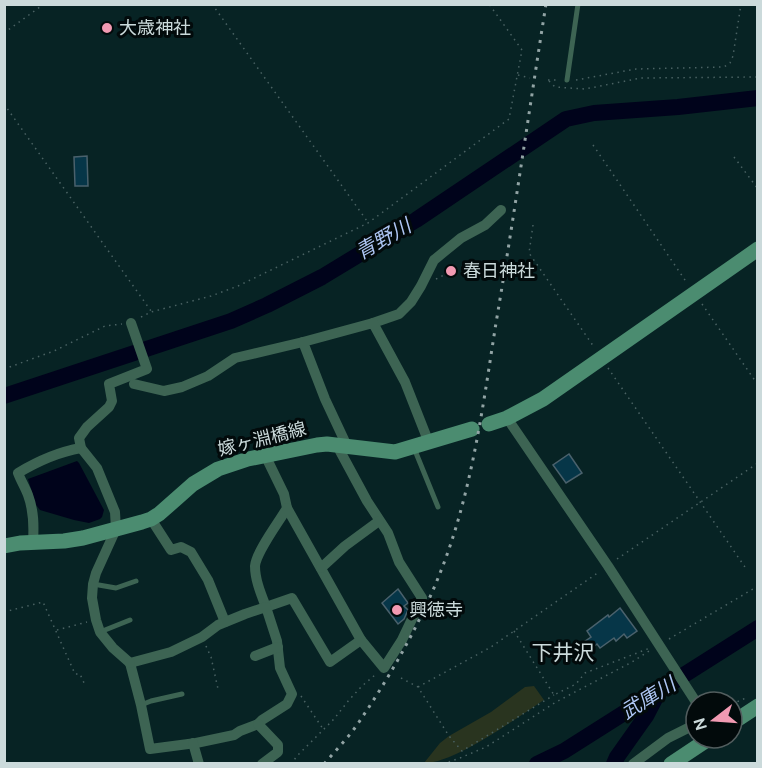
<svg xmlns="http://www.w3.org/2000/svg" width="762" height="768" font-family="Ubuntu,'Noto Sans JP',sans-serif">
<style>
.green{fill:#29341f}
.water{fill:#00031b}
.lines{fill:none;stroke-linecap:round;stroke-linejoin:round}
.river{stroke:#00031b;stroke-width:16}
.building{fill:#063648;stroke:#4a616c;stroke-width:1.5}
.path{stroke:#4a6263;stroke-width:1.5;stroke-dasharray:1.5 4.5;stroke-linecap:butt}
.lane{stroke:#3d6453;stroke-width:5}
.street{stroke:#3d6453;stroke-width:10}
.secondary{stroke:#4b8c70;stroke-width:15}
.rail{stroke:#92a4a5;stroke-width:3;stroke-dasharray:3 6;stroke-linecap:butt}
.poi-dot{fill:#f19ab2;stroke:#020a0b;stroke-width:2}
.labels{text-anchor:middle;stroke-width:6;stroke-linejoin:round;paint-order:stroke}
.poi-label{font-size:18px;fill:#cbdadb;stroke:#020a0b;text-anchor:start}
.street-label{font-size:18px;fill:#cbdadb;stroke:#020a0b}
.water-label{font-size:20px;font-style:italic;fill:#aec6f4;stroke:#020a0b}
.quarter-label{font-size:21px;fill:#cbdadb;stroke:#020a0b}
</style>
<rect width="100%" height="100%" fill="#072324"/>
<path class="green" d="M534 686 544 700C518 717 454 764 424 763L440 743 449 736 491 712 525 687Z"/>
<polygon class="water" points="77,461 79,463 104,510 102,517 100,519 89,523 74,520 40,510 36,505 28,479"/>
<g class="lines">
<g class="river">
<polyline points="4,396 231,321 267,305 322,277 416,220 566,119 594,113 678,107 758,98"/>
<polyline points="537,764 564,751 758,628"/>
<polyline points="614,764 617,757 646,716 659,691"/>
</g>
</g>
<g class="building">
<polygon points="87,156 88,186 75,186 74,157"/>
<polygon points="569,454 582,473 566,483 553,465"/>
<polygon points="398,589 408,603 404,606 408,610 404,619 398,624 382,603"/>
<polygon points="620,608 637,631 627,638 624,634 616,641 614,638 600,648 597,644 587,652 581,644 591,637 587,631 608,615 609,617"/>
</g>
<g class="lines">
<g class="path">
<polyline points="212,4 367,221"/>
<polyline points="4,33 44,4"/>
<polyline points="518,75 530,78"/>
<polyline points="548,80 559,80"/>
<polyline points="576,80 636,69 724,67 730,63 733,56 741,4"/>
<polyline points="549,81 555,87 585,89 641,78 758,77"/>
<polyline points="4,104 151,311"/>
<polyline points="593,145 687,283"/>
<polyline points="734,157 758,189"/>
<polyline points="533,225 529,253 594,347"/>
<polyline points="436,279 446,274"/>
<polyline points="702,304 758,385"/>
<polyline points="141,317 151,312 211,296 238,286 368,223 509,119 522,50 489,4"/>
<polyline points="608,368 747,570"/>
<polyline points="4,369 54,351 105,326 122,324"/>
<polyline points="617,559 758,463"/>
<polyline points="4,612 43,602 75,674 80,674 85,685"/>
<polyline points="57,630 87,622"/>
<polyline points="514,631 554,695 576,684 585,673 650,648"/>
<polyline points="669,639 758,586"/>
<polyline points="206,646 211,657 218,689"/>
<polyline points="401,678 418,687 449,736 462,751 554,695"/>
<polyline points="418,687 491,647 599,572"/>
<polyline points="301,696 323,729"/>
<polyline points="732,704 748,697"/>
<polyline points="291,764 297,756 334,719 349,700 362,686 375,675"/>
<polyline points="443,764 460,758 486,747 556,702 632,662 649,651"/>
</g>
<g class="lane">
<polyline points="567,80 578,4"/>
<polyline points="414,448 438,507"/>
<polyline points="93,584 116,588 136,581"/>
<polyline points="100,632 130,620"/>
<polyline points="141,705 151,701 182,694"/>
</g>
<g class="street">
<polyline points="373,323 399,314 411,302 421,286 434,260 461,238 485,225 501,210"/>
<polyline points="134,384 164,391 182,387 208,376 235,358 303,342"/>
<polyline points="507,418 608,566 696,702"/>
<polyline points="347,446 325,399 303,342 373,323 405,382 429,443"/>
<path d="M265 455 284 494 287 508C279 522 256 552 255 566 255 580 261 594 266 607L292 598 330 662 361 640"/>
<polyline points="287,508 361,640 384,668 402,640 422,598 399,562 388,533 367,501 340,451 339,445"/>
<polyline points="151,519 171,550 181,547 191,552 208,580 225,622"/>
<path d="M33 542C34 526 34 511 28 495 25 487 21 481 18 473 38 461 58 452 81 448"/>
<polyline points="321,568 345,546 379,521"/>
<polygon points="266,607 277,641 280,668 292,694 287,704 262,720 258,724 240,731 234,735 196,743 150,749 141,705 130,663 171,652 202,637 218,625 245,614"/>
<polyline points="255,656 278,647"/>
<polyline points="130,663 113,648 100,632 96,620 92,598 93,584 96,573 116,529 115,512 97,468 81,448 79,438 87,427 109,407 112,401 109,384 147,369 131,323"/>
<polyline points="258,724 278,745 278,752 262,764"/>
<polyline points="193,743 199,764"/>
<polyline points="633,764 668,738 696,724"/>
</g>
<g class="secondary">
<polyline points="489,424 507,418 543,399 758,249"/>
<polyline points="4,546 20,543 64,541 83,538 142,522 151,519 159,514 193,484 218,469 248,459 317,445 327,444 395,452 472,429"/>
<polyline points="732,723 758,706"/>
<polyline points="671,764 710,738"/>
</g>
<path class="rail" d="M324 764C336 750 349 737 359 722 395 669 428 610 449 549 474 476 484 399 496 323 514 217 529 111 546 4"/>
</g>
<g class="poi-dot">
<circle cx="107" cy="28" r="6"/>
<circle cx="451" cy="271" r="6"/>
<circle cx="397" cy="610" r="6"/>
</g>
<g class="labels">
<g class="poi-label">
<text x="119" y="34">大歳神社</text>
<text x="463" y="277">春日神社</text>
<text x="409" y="616">興徳寺</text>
</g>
<g class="street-label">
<text transform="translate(262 439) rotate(-14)" y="6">嫁ヶ淵橋線</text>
</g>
<g class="water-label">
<text transform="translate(383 239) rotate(-30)" y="7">青野川</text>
<text transform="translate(648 698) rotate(-32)" y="7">武庫川</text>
</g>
<g class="quarter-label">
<text x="563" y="660">下井沢</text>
</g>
</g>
<rect width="762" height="768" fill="none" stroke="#cbdadb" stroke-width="12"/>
<g transform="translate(714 720) rotate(253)"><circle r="28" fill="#020a0b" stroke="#525d5e" stroke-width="1.5"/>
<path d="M0-4.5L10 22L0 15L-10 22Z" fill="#f19ab2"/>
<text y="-9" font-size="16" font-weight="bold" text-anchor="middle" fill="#cbdadb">N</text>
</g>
</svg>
